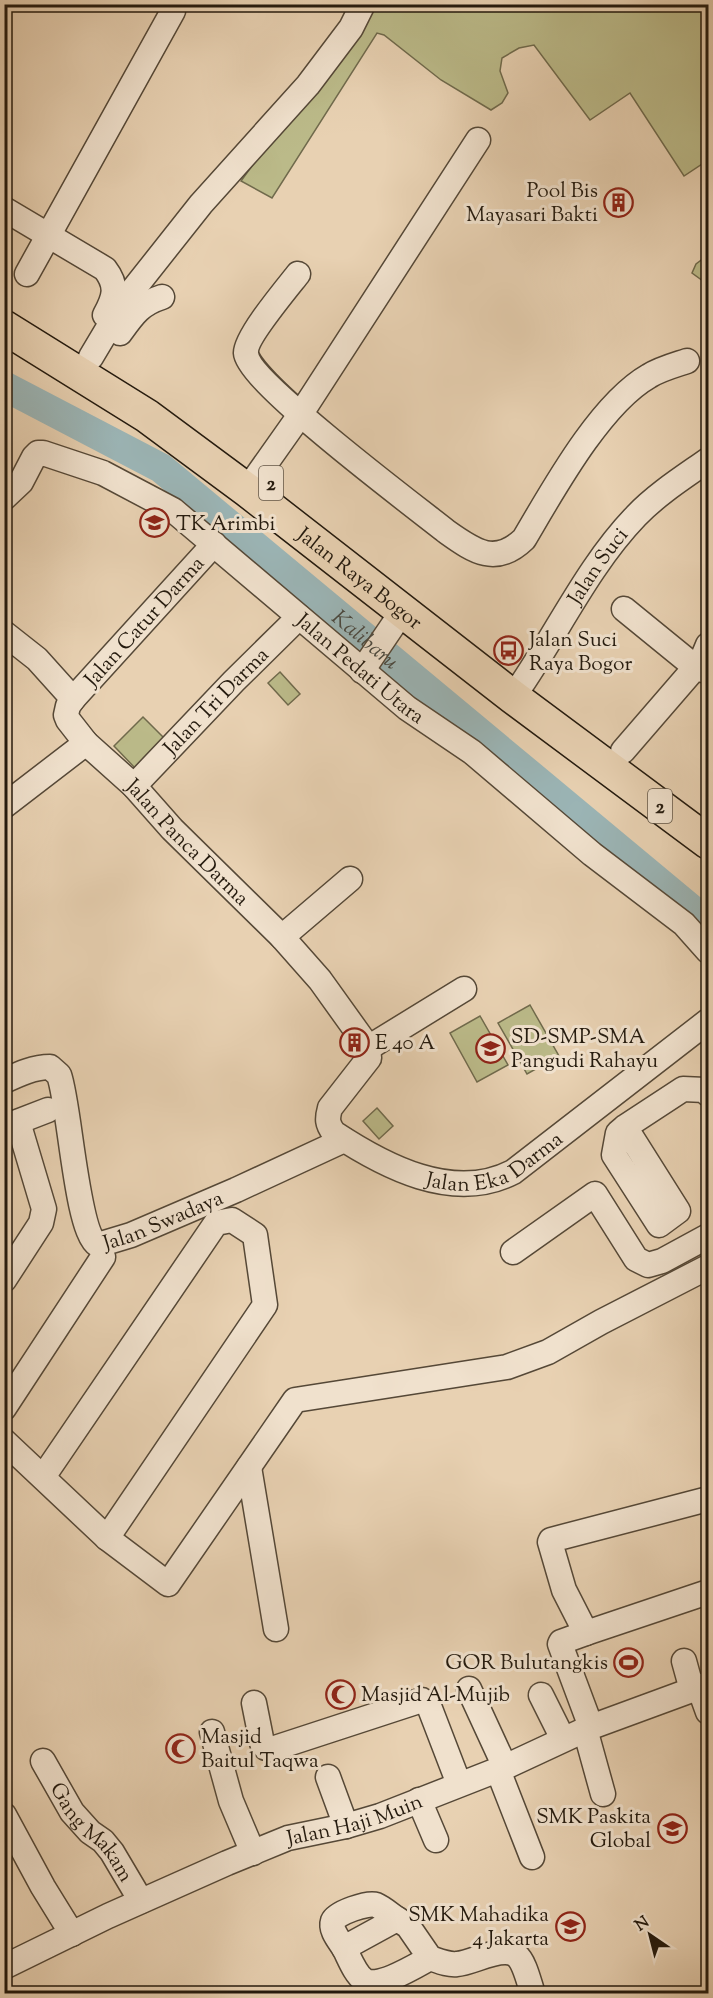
<svg xmlns="http://www.w3.org/2000/svg" width="713" height="1998" font-family="'Sorts Mill Goudy',serif">
<style>
.green{fill:#bbba89;stroke:#706a4c;stroke-width:1.5}
.lines{fill:none;stroke-linecap:round;stroke-linejoin:round}
.river{stroke:#9bb5b6;stroke-width:30}
.minor-casing{stroke:#554837;stroke-width:27}
.highway-casing{stroke:#241a0e;stroke-width:36}
.minor{stroke:#f0e1cd;stroke-width:24}
.highway{stroke:#e8d1b2;stroke-width:33}
.labels{text-anchor:middle;stroke-width:6;stroke-linejoin:round;paint-order:stroke}
.shield{fill:#f0e1cd;stroke:#615647;stroke-width:1.5}
.shield-label{font-size:20px;font-weight:bold;fill:#241a0e}
.poi-label{font-size:21px;fill:#241a0e;stroke:#f0e1cd;text-anchor:start}
.street-label{font-size:21px;fill:#241a0e;stroke:#f0e1cd}
.water-label{font-size:22px;font-style:italic;fill:#484840;stroke:#f0e1cd}
</style>
<rect width="100%" height="100%" fill="#e8d1b2"/>
<filter id="stains"><feTurbulence type="fractalNoise" baseFrequency=".00333" numOctaves="4"/><feColorMatrix values="0 0 0 0 .2 0 0 0 0 .09 0 0 0 0 .02 0 0 0 .5 -.17"/></filter>
<radialGradient id="worn" r=".72"><stop offset=".6" stop-color="#630" stop-opacity="0"/><stop offset="1" stop-color="#630" stop-opacity=".3"/></radialGradient>
<g class="green">
<polygon points="369,5 708,5 708,160 684,176 630,93 590,120 534,45 519,48 502,58 500,71 508,93 502,103 491,110 441,80 384,35 377,33 272,198 241,181"/>
<polygon points="708,255 708,280 703,281 692,273 696,264"/>
<polygon points="280,672 300,694 288,705 268,683"/>
<polygon points="143,717 165,739 135,768 114,746"/>
<polygon points="530,1005 559,1056 527,1074 498,1023"/>
<polygon points="480,1016 508,1065 477,1082 450,1033"/>
<polygon points="377,1108 393,1126 379,1139 363,1121"/>
</g>
<g class="lines">
<path class="river" id="s1" d="M4 386 161 468 708 923"/>
<defs>
<g id="minor">
<path d="M4 209 105 269C118 286 115 297 105 315"/>
<polyline points="27,274 173,11"/>
<path d="M298 274C287 288 245 338 246 353 247 381 417 508 447 532 475 552 496 566 524 539 553 490 600 404 649 376 660 369 675 365 687 361"/>
<path d="M120 333C133 315 140 304 162 297"/>
<polyline points="91,357 125,300 201,204 308,85 351,28 363,4"/>
<polyline points="247,490 300,415 478,140"/>
<path id="s2" d="M4 498 21 482 34 457 38 453H43L103 473 173 510 407 708 472 752 592 854 684 924 708 951"/>
<path id="s3" d="M214 544 73 699 68 706 66 715 68 720 86 743 134 786 172 829 282 937 320 980 363 1040 368 1048 369 1058 330 1108C327 1119 327 1124 334 1133 384 1166 453 1203 513 1172L708 1021"/>
<polyline points="624,609 689,662 693,670"/>
<polyline points="4,633 37,659 73,699"/>
<polyline points="698,669 708,645"/>
<polyline points="362,671 402,612"/>
<path id="s4" d="M513 697C555 638 586 568 636 516 657 494 684 477 708 460"/>
<polyline points="623,751 693,670 698,669 708,671"/>
<path id="s5" d="M134 786 234 681 299 617"/>
<polyline points="4,806 86,743"/>
<polyline points="282,937 350,879"/>
<polyline points="368,1048 464,989"/>
<path id="s6" d="M4 1081C19 1074 34 1067 50 1067L59 1075C70 1105 76 1232 98 1245L131 1235 236 1190 344 1140"/>
<polyline points="4,1127 48,1110"/>
<polyline points="625,1127 678,1211 659,1225 614,1155 618,1133 625,1127 683,1089 705,1090 708,1094"/>
<polyline points="513,1252 595,1194 636,1259 648,1265 662,1261 708,1236"/>
<polyline points="4,1280 41,1223 44,1209 18,1122"/>
<polyline points="4,1408 103,1257"/>
<polyline points="4,1441 107,1538 168,1584 295,1400 507,1367 548,1352 601,1322 708,1267"/>
<polyline points="249,1467 276,1629"/>
<polyline points="43,1477 216,1223 232,1220 255,1235 265,1305 107,1538"/>
<polyline points="586,1633 708,1592"/>
<polyline points="684,1661 692,1690"/>
<polyline points="699,1687 708,1712"/>
<polyline points="469,1689 505,1767"/>
<polyline points="541,1695 563,1739"/>
<polyline points="254,1703 262,1743 266,1748 272,1749 422,1700 429,1706 459,1784"/>
<polyline points="591,1727 560,1644 561,1642 586,1633 564,1590 550,1542 551,1540 708,1499"/>
<polyline points="585,1729 603,1794"/>
<polyline points="212,1732 231,1801 253,1853"/>
<path id="s7" d="M43 1761 72 1812 90 1832 103 1841 112 1852 141 1901"/>
<polyline points="498,1770 532,1857"/>
<polyline points="328,1777 346,1826"/>
<polyline points="419,1800 436,1840"/>
<polyline points="4,1815 43,1887 72,1934"/>
<path d="M344 1948C339 1940 330 1930 333 1921 336 1913 368 1902 376 1905 383 1908 391 1915 397 1919"/>
<path d="M430 1958C417 1965 377 1990 364 1980 355 1974 349 1957 344 1948L397 1919 408 1926 430 1958C439 1961 448 1965 457 1964 473 1963 501 1945 516 1955 525 1962 529 1983 533 1994"/>
<path id="s8" d="M4 1967 108 1916 227 1863 288 1838 346 1826 380 1816 505 1767 591 1727 708 1684"/>
</g>
<g id="highway">
<path id="s9" d="M4 327 147 416 247 490 513 697 708 842"/>
</g>
</defs>
<use href="#minor" class="minor-casing"/>
<use href="#highway" class="highway-casing"/>
<use href="#minor" class="minor"/>
<use href="#highway" class="highway"/>
</g>
<defs>
<symbol id="building-ring" viewBox="-11 -11 22 22"><circle r="9.5" fill="#f0e1cd" stroke="#8f2418" stroke-width="1.5"/><path d="M-4-6H4V6H1V3H-1V6H-4ZM-2.5-4.3h1.7v1.8h-1.7ZM.8-4.3h1.7v1.8H.8ZM-2.5-1h1.7V.8h-1.7ZM.8-1h1.7V.8H.8Z" fill="#8f2418"/></symbol>
<symbol id="school-ring" viewBox="-11 -11 22 22"><circle r="9.5" fill="#f0e1cd" stroke="#8f2418" stroke-width="1.5"/><path d="M0-5L7-2L0 1L-7-2ZM-4 1L0 2.5L4 1V4Q0 6-4 4Z" fill="#8f2418"/></symbol>
<symbol id="bus-ring" viewBox="-11 -11 22 22"><circle r="9.5" fill="#f0e1cd" stroke="#8f2418" stroke-width="1.5"/><path d="M-5-6H5V4H4V6H2V4H-2V6H-4V4H-5ZM-3.5-4V0h7V-4ZM-3.5 1.2v1.5H-2V1.2ZM2 1.2v1.5H3.5V1.2Z" fill="#8f2418"/></symbol>
<symbol id="stadium-ring" viewBox="-11 -11 22 22"><circle r="9.5" fill="#f0e1cd" stroke="#8f2418" stroke-width="1.5"/><path d="M0-5a6.5 5 0 1 0 0 10a6.5 5 0 1 0 0-10ZM-3.5-1.8h7v3.6h-7Z" fill="#8f2418"/></symbol>
<symbol id="mosque-ring" viewBox="-11 -11 22 22"><circle r="9.5" fill="#f0e1cd" stroke="#8f2418" stroke-width="1.5"/><path d="M3.5-4.9A6 6 0 1 0 3.5 4.9A5 5 0 1 1 3.5-4.9Z" fill="#8f2418"/></symbol>
</defs>
<g fill-rule="evenodd">
<use href="#building-ring" x="602" y="186" width="33" height="33"/>
<use href="#school-ring" x="138" y="506" width="33" height="33"/>
<use href="#bus-ring" x="492" y="634" width="33" height="33"/>
<use href="#building-ring" x="338" y="1026" width="33" height="33"/>
<use href="#school-ring" x="474" y="1032" width="33" height="33"/>
<use href="#stadium-ring" x="612" y="1646" width="33" height="33"/>
<use href="#mosque-ring" x="324" y="1678" width="33" height="33"/>
<use href="#mosque-ring" x="164" y="1732" width="33" height="33"/>
<use href="#school-ring" x="656" y="1812" width="33" height="33"/>
<use href="#school-ring" x="554" y="1910" width="33" height="33"/>
</g>
<g class="labels">
<g class="shield">
<rect x="259" y="466" width="24" height="34" rx="4.5"/>
<rect x="648" y="789" width="24" height="34" rx="4.5"/>
</g>
<g class="shield-label">
<text x="271" y="490">2</text>
<text x="660" y="813">2</text>
</g>
<g class="poi-label">
<text x="598" y="197" text-anchor="end">Pool Bis<tspan x="598" dy="24">Mayasari Bakti</tspan></text>
<text x="176" y="530">TK Arimbi</text>
<text x="529" y="646">Jalan Suci<tspan x="529" dy="24">Raya Bogor</tspan></text>
<text x="511" y="1043">SD-SMP-SMA<tspan x="511" dy="24">Pangudi Rahayu</tspan></text>
<text x="375" y="1049">E 40 A</text>
<text x="608" y="1669" text-anchor="end">GOR Bulutangkis</text>
<text x="361" y="1701">Masjid Al-Mujib</text>
<text x="201" y="1743">Masjid<tspan x="201" dy="24">Baitul Taqwa</tspan></text>
<text x="651" y="1823" text-anchor="end">SMK Paskita<tspan x="651" dy="24">Global</tspan></text>
<text x="549" y="1921" text-anchor="end">SMK Mahadika<tspan x="549" dy="24">4 Jakarta</tspan></text>
</g>
<g class="street-label">
<text dy="7" stroke="none"><textPath href="#s4" startOffset="156">Jalan Suci</textPath></text>
<text dy="7" stroke="none"><textPath href="#s9" startOffset="436">Jalan Raya Bogor</textPath></text>
<text transform="translate(144 621) rotate(-48)" y="7">Jalan Catur Darma</text>
<text dy="7" stroke="none"><textPath href="#s2" startOffset="450">Jalan Pedati Utara</textPath></text>
<text dy="7" stroke="none"><textPath href="#s5" startOffset="118">Jalan Tri Darma</textPath></text>
<text dy="7" stroke="none"><textPath href="#s3" startOffset="404">Jalan Panca Darma</textPath></text>
<text dy="7" stroke="none"><textPath href="#s3" startOffset="956">Jalan Eka Darma</textPath></text>
<text dy="7" stroke="none"><textPath href="#s6" startOffset="306">Jalan Swadaya</textPath></text>
<text dy="7" stroke="none"><textPath href="#s8" startOffset="381">Jalan Haji Muin</textPath></text>
<text dy="7" stroke="none"><textPath href="#s7" startOffset="87">Gang Makam</textPath></text>
</g>
<g class="water-label">
<text dy="8" stroke="none"><textPath href="#s1" startOffset="444">Kalibaru</textPath></text>
</g>
</g>
<rect width="713" height="1998" fill="none" stroke="#e8d1b2" stroke-width="24"/>
<rect x="6" y="6" width="701" height="1986" fill="none" stroke="#241a0e" stroke-width="3"/>
<rect x="12" y="12" width="689" height="1974" fill="none" stroke="#241a0e" stroke-width="1.5"/>
<g transform="translate(650 1935) rotate(325)" stroke="#f0e1cd" stroke-width="4.5" paint-order="stroke">
<path d="M0-4.5L10 22L0 15L-10 22Z" fill="#241a0e"/>
<text y="-9" font-size="16" font-weight="bold" text-anchor="middle" fill="#241a0e">N</text>
</g>
<rect width="100%" height="100%" filter="url(#stains)"/>
<rect width="100%" height="100%" fill="url(#worn)"/>
</svg>
